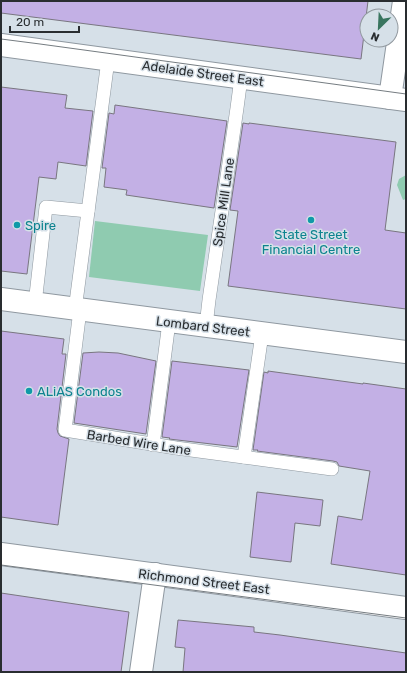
<svg xmlns="http://www.w3.org/2000/svg" width="407" height="673" font-family="Rubik,sans-serif">
<style>
.green{fill:#8fcbb0}
.building{fill:#c3b0e5;stroke:#797680}
.lines{fill:none;stroke-linecap:round;stroke-linejoin:round}
.service-casing{stroke:#8f98a0;stroke-width:14}
.minor-casing{stroke:#8f98a0;stroke-width:24}
.secondary-casing{stroke:#8f98a0;stroke-width:24}
.service{stroke:#fff;stroke-width:13}
.minor{stroke:#fff;stroke-width:22}
.secondary{stroke:#fff;stroke-width:22}
.tram{stroke:#757c81;stroke-width:1}
.culture-dot{fill:#0f9aa8;stroke:#d6e0e8;stroke-width:1.5}
.labels{text-anchor:middle;stroke-width:3;stroke-linejoin:round;paint-order:stroke}
.street-label{font-size:13px;fill:#292d30;stroke:#d6e0e8}
.culture-label{font-size:13px;fill:#0d838f;stroke:#d6e0e8;text-anchor:start}
</style>
<rect width="100%" height="100%" fill="#d6e0e8"/>
<g class="green">
<polygon points="406,175 406,199 403,200 397,185 399,179"/>
<polygon points="95,221 208,235 200,291 89,277"/>
</g>
<g class="building">
<polygon points="1,1 368,1 361,59 1,13"/>
<polygon points="1,87 67,95 65,108 93,111 86,166 58,162 56,179 39,177 27,274 1,271"/>
<polygon points="115,105 227,121 214,208 126,195 127,190 104,187 106,168 102,168 109,113 114,114"/>
<polygon points="243,123 249,124 249,123 396,142 385,230 406,233 406,309 228,286 238,211 230,210"/>
<polygon points="1,331 64,339 62,354 66,354 57,429 58,433 60,436 69,439 58,525 1,517"/>
<polygon points="99,352 118,353 156,361 146,434 74,423 83,353"/>
<polygon points="172,361 249,370 237,447 169,439 170,438 162,437"/>
<polygon points="268,371 363,384 363,383 406,389 406,575 331,564 338,516 362,520 370,471 339,466 337,462 333,461 257,451 258,450 253,450 264,372 268,373"/>
<polygon points="257,492 323,500 320,526 295,523 291,562 250,557"/>
<polygon points="1,593 129,612 121,672 1,672"/>
<polygon points="178,620 254,627 254,632 280,635 406,653 406,672 183,672 185,648 175,647"/>
</g>
<g class="lines">
<defs>
<g id="service">
<polyline points="35,304 46,207 88,211"/>
<polyline points="75,310 108,60"/>
<polyline points="80,310 65,430 176,448 332,469"/>
<polyline points="206,326 209,300 237,108 241,78"/>
<polyline points="153,445 169,322"/>
<polyline points="244,457 262,334"/>
</g>
<g id="minor">
<polyline points="390,98 404,1"/>
<polyline points="1,299 406,352"/>
<polyline points="141,672 155,574"/>
</g>
<g id="secondary">
<polyline points="1,45 406,100"/>
<polyline points="1,554 406,608"/>
</g>
</defs>
<use href="#service" class="service-casing"/>
<use href="#minor" class="minor-casing"/>
<use href="#secondary" class="secondary-casing"/>
<use href="#service" class="service"/>
<use href="#minor" class="minor"/>
<use href="#secondary" class="secondary"/>
<g class="tram">
<polyline points="1,39 40,44 406,94"/>
<polyline points="1,565 406,618"/>
</g>
</g>
<g class="culture-dot">
<circle cx="311" cy="220" r="4"/>
<circle cx="17" cy="225" r="4"/>
<circle cx="29" cy="391" r="4"/>
</g>
<g class="labels">
<g class="street-label">
<text transform="translate(203 73) rotate(8)" y="5">Adelaide Street East</text>
<text transform="translate(223 202) rotate(-82)" y="5">Spice Mill Lane</text>
<text transform="translate(203 326) rotate(7)" y="5">Lombard Street</text>
<text transform="translate(139 442) rotate(9)" y="5">Barbed Wire Lane</text>
<text transform="translate(204 581) rotate(7)" y="5">Richmond Street East</text>
</g>
<g class="culture-label">
<text x="25" y="230">Spire</text>
<text x="311" y="239" text-anchor="middle">State Street<tspan x="311" dy="15">Financial Centre</tspan></text>
<text x="37" y="396">ALiAS Condos</text>
</g>
</g>
<rect width="407" height="673" fill="none" stroke="#292d30" stroke-width="4"/>
<g transform="translate(379 28) rotate(204)"><circle r="19" fill="#d6e0e8" stroke="#91989e"/>
<path d="M0-3L7 15L0 10L-7 15Z" fill="#39755f"/>
<text y="-6" font-size="11" font-weight="bold" text-anchor="middle" fill="#292d30">N</text>
</g>
<path d="M10 26v6h69v-6" fill="none" stroke="#292d30" stroke-width="2"/>
<text x="16" y="26" font-size="12" fill="#292d30" stroke="#d6e0e8" stroke-width="3" paint-order="stroke">20 m</text>
</svg>
